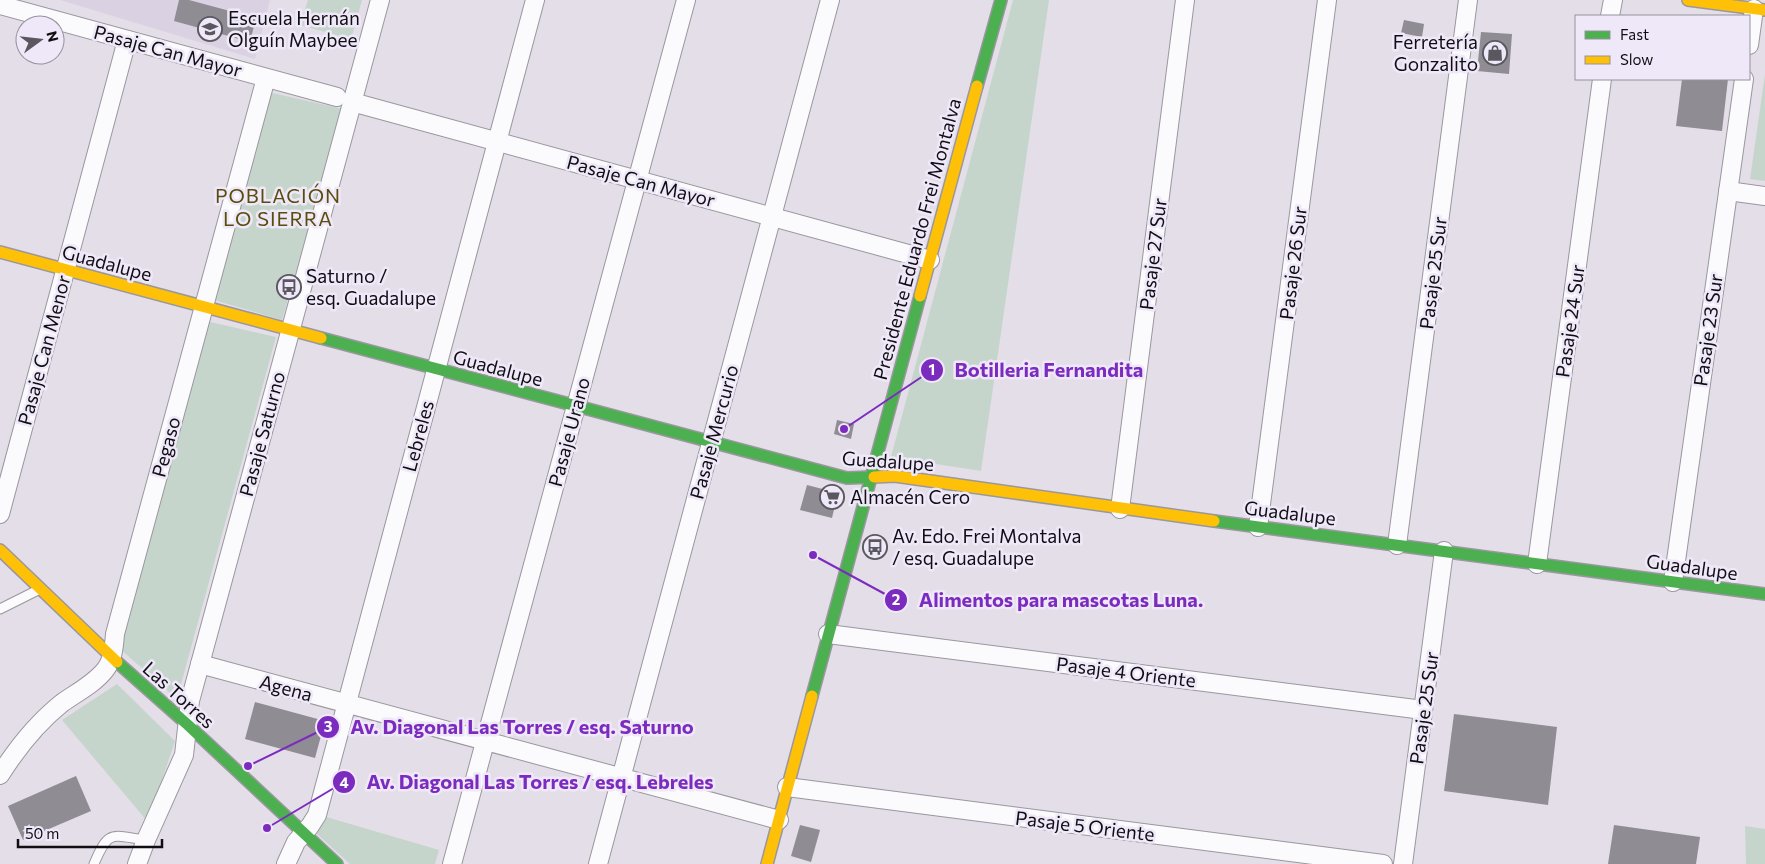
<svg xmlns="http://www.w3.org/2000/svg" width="1765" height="864" font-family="Commissioner,sans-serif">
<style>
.built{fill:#dad2e3}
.green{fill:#c6d5cb}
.building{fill:#8f8c93}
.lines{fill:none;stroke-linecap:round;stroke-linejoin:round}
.lane-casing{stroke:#9a979e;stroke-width:11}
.street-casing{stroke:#9a979e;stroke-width:20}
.fast-casing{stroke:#9a979e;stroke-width:14}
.slow-casing{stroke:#9a979e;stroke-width:14}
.lane{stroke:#fbfafc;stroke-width:9}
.street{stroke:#fbfafc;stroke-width:18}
.fast{stroke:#4caf50;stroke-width:11}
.slow{stroke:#ffc107;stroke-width:11}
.labels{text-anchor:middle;stroke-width:5;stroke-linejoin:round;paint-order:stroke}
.poi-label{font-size:19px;fill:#100e13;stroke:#efe8f9;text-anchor:start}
.street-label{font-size:19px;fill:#100e13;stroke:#efe8f9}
.neighbourhood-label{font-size:20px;letter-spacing:1px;fill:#594d0d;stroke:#efe8f9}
.leader{fill:none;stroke:#7b2cbf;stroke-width:2}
.callout-dot{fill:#7b2cbf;stroke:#efe8f9;stroke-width:2}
.mark-label{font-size:15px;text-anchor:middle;font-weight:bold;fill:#fff}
.callout-label{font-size:20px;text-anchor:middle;font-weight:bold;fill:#7b2cbf;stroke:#efe8f9;stroke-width:5;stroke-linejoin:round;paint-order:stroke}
</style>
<rect width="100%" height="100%" fill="#e3dee8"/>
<polygon class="built" points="60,0 270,0 255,59"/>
<g class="green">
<polygon points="308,0 362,0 351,39 300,25"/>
<polygon points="1013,0 1049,0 981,471 891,457"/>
<polygon points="1765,74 1765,181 1750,179"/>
<polygon points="268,92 343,109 282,320 214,300"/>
<polygon points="206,321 276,337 177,699 119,648"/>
<polygon points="117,684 175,741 148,822 62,720"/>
<polygon points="323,816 439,850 435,864 350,864 316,833"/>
<polygon points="1745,826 1765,829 1765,864 1746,864"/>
</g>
<g class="building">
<polygon points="179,0 189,0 256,18 250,42 174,21"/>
<polygon points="1404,20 1424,24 1422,37 1401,33"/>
<polygon points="1481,32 1512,34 1509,74 1477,71"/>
<polygon points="1682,79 1728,79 1722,131 1676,126"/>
<polygon points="837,420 854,424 851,439 834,434"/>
<polygon points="807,485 838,493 832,518 800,510"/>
<polygon points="255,702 325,721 315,758 245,739"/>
<polygon points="1454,714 1557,727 1548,805 1444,791"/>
<polygon points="76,776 91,811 23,840 8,806"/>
<polygon points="800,825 820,830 811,862 791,856"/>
<polygon points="1614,825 1700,837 1696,864 1608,864"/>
</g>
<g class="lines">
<defs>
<g id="lane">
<polyline points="0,609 38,590"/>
<path d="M94 864C109 828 112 836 146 840"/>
</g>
<g id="street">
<polyline points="0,5 337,97"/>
<polyline points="1610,16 1613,0"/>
<polyline points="1749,45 1754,9"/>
<polyline points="352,102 930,260"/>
<polyline points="1728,191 1765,196"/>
<polyline points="1120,509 1185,0"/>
<polyline points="0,514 127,40"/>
<polyline points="1258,527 1327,0"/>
<polyline points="1397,545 1468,0"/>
<polyline points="1537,564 1602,79"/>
<polyline points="1673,582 1744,79"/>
<polyline points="828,634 1423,710"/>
<polyline points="200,664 779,820"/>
<path d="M0 775C17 748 37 723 62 703 76 693 94 684 105 670 113 660 114 647 115 634L266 78"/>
<polyline points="787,787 1383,864"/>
<polyline points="137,864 146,840 184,755 190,701 380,0"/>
<polyline points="286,864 296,842 310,826 317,815 535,0"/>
<polyline points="452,864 686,0"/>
<polyline points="598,864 830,0"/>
<polyline points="1403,864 1444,551"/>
</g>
<g id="fast">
<polyline points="977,86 1001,0"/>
<polyline points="321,338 847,478 874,477"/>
<polyline points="1214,521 1765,594"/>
<polyline points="117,662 188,725 337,864"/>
<polyline points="812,696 920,296"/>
</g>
<g id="slow">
<polyline points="1688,0 1765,10"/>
<polyline points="0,252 321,338"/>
<polyline points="920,296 977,86"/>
<polyline points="874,477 895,476 1214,521"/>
<polyline points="0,550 117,662"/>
<polyline points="767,864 812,696"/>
</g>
</defs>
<use href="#lane" class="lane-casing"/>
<use href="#street" class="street-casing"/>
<use href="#fast" class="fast-casing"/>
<use href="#slow" class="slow-casing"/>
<use href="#lane" class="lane"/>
<use href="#street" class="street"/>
<use href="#fast" class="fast"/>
<use href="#slow" class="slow"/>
</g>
<defs>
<symbol id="school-ring" viewBox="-11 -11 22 22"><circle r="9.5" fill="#efe8f9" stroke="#5a575e" stroke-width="1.5"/><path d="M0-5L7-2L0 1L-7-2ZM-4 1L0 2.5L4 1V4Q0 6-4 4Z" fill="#5a575e"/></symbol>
<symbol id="shop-ring" viewBox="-11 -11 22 22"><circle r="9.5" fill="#efe8f9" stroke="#5a575e" stroke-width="1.5"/><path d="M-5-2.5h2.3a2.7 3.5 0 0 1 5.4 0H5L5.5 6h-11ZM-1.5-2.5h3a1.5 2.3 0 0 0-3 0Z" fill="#5a575e"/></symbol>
<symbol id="bus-ring" viewBox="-11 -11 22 22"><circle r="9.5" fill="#efe8f9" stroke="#5a575e" stroke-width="1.5"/><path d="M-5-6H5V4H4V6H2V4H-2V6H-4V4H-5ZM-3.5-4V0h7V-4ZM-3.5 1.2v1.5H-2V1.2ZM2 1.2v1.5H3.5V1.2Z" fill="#5a575e"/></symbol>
<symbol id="supermarket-ring" viewBox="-11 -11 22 22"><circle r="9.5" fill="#efe8f9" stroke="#5a575e" stroke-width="1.5"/><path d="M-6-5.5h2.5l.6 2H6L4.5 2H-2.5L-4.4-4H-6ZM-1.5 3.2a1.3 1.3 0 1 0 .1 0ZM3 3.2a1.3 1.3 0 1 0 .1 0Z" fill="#5a575e"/></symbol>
</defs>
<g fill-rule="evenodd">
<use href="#school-ring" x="196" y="15" width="28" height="28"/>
<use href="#shop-ring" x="1481" y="39" width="28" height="28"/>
<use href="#bus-ring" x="275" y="273" width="28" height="28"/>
<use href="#supermarket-ring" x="818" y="483" width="28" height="28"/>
<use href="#bus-ring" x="861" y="533" width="28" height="28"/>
</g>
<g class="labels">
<g class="poi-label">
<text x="228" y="25">Escuela Hernán<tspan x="228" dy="22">Olguín Maybee</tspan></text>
<text x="1478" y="49" text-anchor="end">Ferretería<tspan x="1478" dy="22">Gonzalito</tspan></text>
<text x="306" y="283">Saturno /<tspan x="306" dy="22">esq. Guadalupe</tspan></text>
<text x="850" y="504">Almacén Cero</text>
<text x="892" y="543">Av. Edo. Frei Montalva<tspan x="892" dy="22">/ esq. Guadalupe</tspan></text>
</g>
<g class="street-label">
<text transform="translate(168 51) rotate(15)" y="7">Pasaje Can Mayor</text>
<text transform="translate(641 181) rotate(15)" y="7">Pasaje Can Mayor</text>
<text transform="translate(917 239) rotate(-75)" y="7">Presidente Eduardo Frei Montalva</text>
<text transform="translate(1153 254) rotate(-83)" y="7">Pasaje 27 Sur</text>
<text transform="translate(107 263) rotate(15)" y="7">Guadalupe</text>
<text transform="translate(1293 263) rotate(-83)" y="7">Pasaje 26 Sur</text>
<text transform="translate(1433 273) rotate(-83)" y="7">Pasaje 25 Sur</text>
<text transform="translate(1570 321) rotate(-82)" y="7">Pasaje 24 Sur</text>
<text transform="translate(1708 330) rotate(-82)" y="7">Pasaje 23 Sur</text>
<text transform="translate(44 350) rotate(-75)" y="7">Pasaje Can Menor</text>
<text transform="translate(498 368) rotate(15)" y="7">Guadalupe</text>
<text transform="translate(569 432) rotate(-75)" y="7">Pasaje Urano</text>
<text transform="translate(714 432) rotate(-75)" y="7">Pasaje Mercurio</text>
<text transform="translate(262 434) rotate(-75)" y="7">Pasaje Saturno</text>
<text transform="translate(418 436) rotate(-75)" y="7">Lebreles</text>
<text transform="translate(166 447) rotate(-75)" y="7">Pegaso</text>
<text transform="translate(888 461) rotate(4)" y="7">Guadalupe</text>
<text transform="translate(1290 513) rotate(7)" y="7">Guadalupe</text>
<text transform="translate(1692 567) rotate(8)" y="7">Guadalupe</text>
<text transform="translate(1126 672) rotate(7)" y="7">Pasaje 4 Oriente</text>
<text transform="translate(286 688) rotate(15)" y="7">Agena</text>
<text transform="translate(179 695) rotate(42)" y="7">Las Torres</text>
<text transform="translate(1424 708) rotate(-82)" y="7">Pasaje 25 Sur</text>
<text transform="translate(1085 826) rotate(7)" y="7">Pasaje 5 Oriente</text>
</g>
<g class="neighbourhood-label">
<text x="278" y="203">POBLACIÓN<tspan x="278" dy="23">LO SIERRA</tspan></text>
</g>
</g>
<path class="leader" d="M844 429L932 370M813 555L896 600M248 766L328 727M267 828L344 782"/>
<g class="callout-dot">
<circle cx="844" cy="429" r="5"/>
<circle cx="813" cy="555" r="5"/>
<circle cx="248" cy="766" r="5"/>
<circle cx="267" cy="828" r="5"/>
<circle cx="932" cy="370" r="12"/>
<circle cx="896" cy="600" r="12"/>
<circle cx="328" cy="727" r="12"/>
<circle cx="344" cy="782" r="12"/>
</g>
<g class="mark-label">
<text x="932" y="375">1</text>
<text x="896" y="605">2</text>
<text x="328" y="732">3</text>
<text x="344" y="788">4</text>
</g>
<g class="callout-label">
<text x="1049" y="377">Botilleria Fernandita</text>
<text x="1061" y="607">Alimentos para mascotas Luna.</text>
<text x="522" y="734">Av. Diagonal Las Torres / esq. Saturno</text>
<text x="540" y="789">Av. Diagonal Las Torres / esq. Lebreles</text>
</g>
<rect x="1575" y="15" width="175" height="65" fill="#efe8f9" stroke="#96919d"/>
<rect x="1585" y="31" width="25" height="8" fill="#4caf50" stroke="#96919d"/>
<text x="1620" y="40" font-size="15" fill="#100e13">Fast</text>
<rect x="1585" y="56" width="25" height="8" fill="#ffc107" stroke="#96919d"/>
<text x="1620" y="65" font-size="15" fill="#100e13">Slow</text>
<g transform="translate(40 40) rotate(75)"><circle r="24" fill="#efe8f9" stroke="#96919d"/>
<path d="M0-4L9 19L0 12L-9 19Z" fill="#5a575e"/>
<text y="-8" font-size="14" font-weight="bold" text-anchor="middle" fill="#100e13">N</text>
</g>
<path d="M18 839v8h144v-8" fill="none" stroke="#100e13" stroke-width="2.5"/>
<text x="25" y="839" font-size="15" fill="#100e13" stroke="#efe8f9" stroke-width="4" paint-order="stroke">50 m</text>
</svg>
